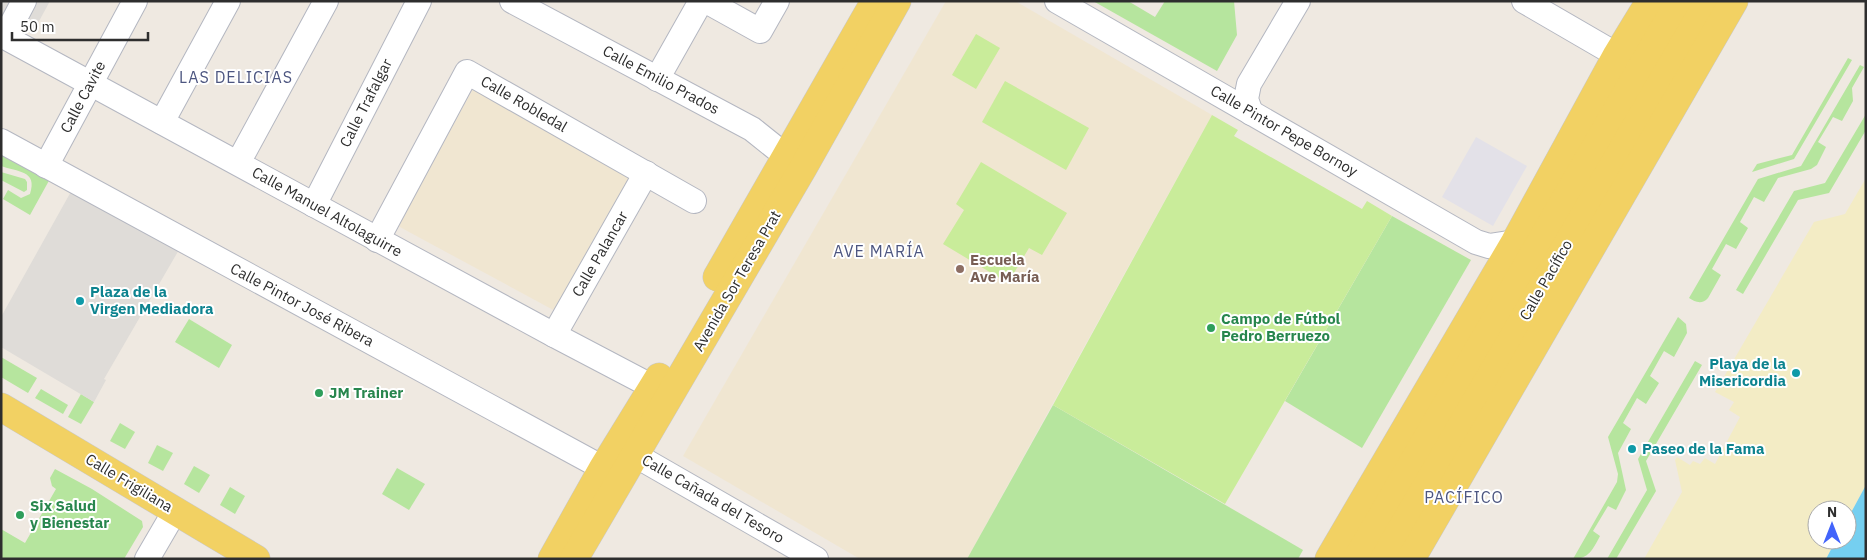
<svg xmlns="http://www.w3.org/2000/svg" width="1867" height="560" font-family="'IBM Plex Sans',sans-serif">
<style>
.industrial{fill:#e3e1e8}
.education{fill:#f0e6d1}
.green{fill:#b6e59e}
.sand{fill:#f3ecc5}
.pitch{fill:#c9ec9a}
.plaza{fill:#dfdcd8}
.water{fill:#75cff0}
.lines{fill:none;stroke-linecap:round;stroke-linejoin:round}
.minor-casing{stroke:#b4b7c1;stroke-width:26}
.major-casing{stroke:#c9c9c9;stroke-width:29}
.minor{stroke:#fff;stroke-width:24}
.major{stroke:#f2d163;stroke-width:28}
.education-dot{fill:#8d6e63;stroke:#fff;stroke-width:2}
.culture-dot{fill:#0f9aa8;stroke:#fff;stroke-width:2}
.leisure-dot{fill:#2e9e5b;stroke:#fff;stroke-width:2}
.labels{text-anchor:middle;stroke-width:4;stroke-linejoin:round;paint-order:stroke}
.street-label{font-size:15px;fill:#2e2e2e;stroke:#fff}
.education-label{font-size:15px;font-weight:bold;fill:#785e54;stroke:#fff;text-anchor:start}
.culture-label{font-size:15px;font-weight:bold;fill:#0d838f;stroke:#fff;text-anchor:start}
.leisure-label{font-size:15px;font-weight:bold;fill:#27864d;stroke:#fff;text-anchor:start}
.neighbourhood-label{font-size:16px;letter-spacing:1px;fill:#4d5680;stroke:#fff}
</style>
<rect width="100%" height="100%" fill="#efe9e1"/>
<polygon class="industrial" points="1476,137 1527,166 1493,226 1442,197"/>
<g class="education">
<polygon points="946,1 1015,1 1212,115 967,559 860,559 683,456"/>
<polygon points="474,87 635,176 557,312 398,226"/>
</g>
<g class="green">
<polygon points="1093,1 1128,1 1155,17 1165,1 1234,1 1237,35 1217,71"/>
<polygon points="1848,58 1852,60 1794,159 1752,172 1757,164 1792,155"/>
<path d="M1860 65 1864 67 1852 88 1853 101 1842 121 1833 117 1818 142 1826 147 1817 165 1811 169 1778 178 1764 202 1754 197 1740 222 1748 228 1736 249 1726 244 1712 269 1721 275 1708 298C1702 305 1695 302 1689 298L1758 179 1801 166Z"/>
<polygon points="1866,114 1866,130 1829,193 1798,200 1743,294 1736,290 1794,191 1825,183"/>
<path d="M1 149 51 177 30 215 3 199 8 190 21 198 30 194C38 170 17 172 1 166Z"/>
<polygon points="1,172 25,179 27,182 27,190 24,192 1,180"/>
<polygon points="1392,216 1471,260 1362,448 1285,401"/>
<path d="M1678 317 1686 324 1687 333 1674 357 1664 351 1650 376 1659 383 1646 404 1637 398 1623 423 1631 429 1618 453 1626 490 1616 510 1608 506 1593 531 1600 536C1593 549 1589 559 1573 559L1617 482 1618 474 1608 437Z"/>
<polygon points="189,319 232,345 219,368 175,342"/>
<polygon points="1,357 37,378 28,393 1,377"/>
<polygon points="1695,361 1702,365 1646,461 1656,491 1616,559 1607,559 1647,490 1638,459"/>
<polygon points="41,389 68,405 63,414 35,398"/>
<polygon points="81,394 94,402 81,424 68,417"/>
<polygon points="1053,405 1303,550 1298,559 967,559"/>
<polygon points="120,423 135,432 125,449 110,441"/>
<polygon points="157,445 173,453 163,471 148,463"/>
<polygon points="194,466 210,475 199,493 184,484"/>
<polygon points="397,468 425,484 409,510 382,494"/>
<polygon points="55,469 92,489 142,521 143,527 124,559 1,559 1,529 25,543 56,489 52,486 50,478"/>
<polygon points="230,487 245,496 235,514 220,505"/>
</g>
<polygon class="sand" points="1866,178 1866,485 1847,520 1847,510 1817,510 1817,540 1836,540 1826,559 1644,559 1682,492 1675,460 1677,457 1690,465 1693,461 1700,464 1705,458 1715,464 1740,417 1729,410 1734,402 1715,392 1814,222 1845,214"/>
<g class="pitch">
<polygon points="976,34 1000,48 976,89 952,75"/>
<polygon points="1005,81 1089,128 1066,170 982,122"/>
<polygon points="1212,115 1238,130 1234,136 1362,209 1367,201 1392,216 1225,504 1053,405"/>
<polygon points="981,162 1067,213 1042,255 1029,248 1008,283 943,244 964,210 956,204"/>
</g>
<g class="plaza">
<polygon points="1,1 50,1 32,34 1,17"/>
<polygon points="73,188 180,248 104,379 106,380 94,402 1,347 1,317"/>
</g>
<polygon class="water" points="1866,485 1866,559 1826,559 1836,540 1847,540 1847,520"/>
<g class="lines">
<defs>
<g id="minor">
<polyline points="512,1 752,129 787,157 801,166"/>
<polyline points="706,1 760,31 777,1"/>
<polyline points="1057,1 1476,242 1489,246 1515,242"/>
<polyline points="1524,1 1617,55"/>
<polyline points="1,35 554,335 653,387"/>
<polyline points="5,37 24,1"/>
<polyline points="657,79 701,1"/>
<polyline points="1251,113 1246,99 1249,84 1298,1"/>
<polyline points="162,122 228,1"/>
<polyline points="1,141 603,468"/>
<polyline points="238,163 326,1"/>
<polyline points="46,166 135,1"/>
<polyline points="314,205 419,1"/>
<polyline points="377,240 467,72 694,201"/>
<polyline points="554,335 646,173"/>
<polyline points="635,455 816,559"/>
<polyline points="147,559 175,511"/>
</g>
<g id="major">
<polyline points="717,277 875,1"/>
<polyline points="1,407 256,559"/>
<polyline points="552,559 603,468 659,377"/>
<polyline points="574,559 803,168 897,1"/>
<polyline points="1329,559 1515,242 1617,55 1650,1"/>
<polyline points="1357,559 1680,1"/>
<polyline points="1384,559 1709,1"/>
<polyline points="1411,559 1734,1"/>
</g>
</defs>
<use href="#minor" class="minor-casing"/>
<use href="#major" class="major-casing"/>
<use href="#minor" class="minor"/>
<use href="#major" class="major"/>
</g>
<circle class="education-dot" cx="960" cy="269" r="5"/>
<g class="culture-dot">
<circle cx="80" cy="301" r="5"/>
<circle cx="1796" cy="373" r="5"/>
<circle cx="1632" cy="449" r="5"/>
</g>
<g class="leisure-dot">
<circle cx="1211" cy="328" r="5"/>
<circle cx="319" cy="393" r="5"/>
<circle cx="20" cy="515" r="5"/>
</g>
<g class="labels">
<g class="street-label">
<text transform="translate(661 80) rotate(28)" y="5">Calle Emilio Prados</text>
<text transform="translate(83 97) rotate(-62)" y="5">Calle Cavite</text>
<text transform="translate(366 103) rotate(-63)" y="5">Calle Trafalgar</text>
<text transform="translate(524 104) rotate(30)" y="5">Calle Robledal</text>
<text transform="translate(1284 131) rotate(30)" y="5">Calle Pintor Pepe Bornoy</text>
<text transform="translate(327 212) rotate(29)" y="5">Calle Manuel Altolaguirre</text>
<text transform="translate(600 254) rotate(-60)" y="5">Calle Palancar</text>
<text transform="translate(1546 280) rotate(-60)" y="5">Calle Pacífico</text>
<text transform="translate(737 281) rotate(-60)" y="5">Avenida Sor Teresa Prat</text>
<text transform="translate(302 305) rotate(28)" y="5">Calle Pintor José Ribera</text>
<text transform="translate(129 483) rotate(31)" y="5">Calle Frigiliana</text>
<text transform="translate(713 499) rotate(30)" y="5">Calle Cañada del Tesoro</text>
</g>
<g class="education-label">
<text x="970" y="265">Escuela<tspan x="970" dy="17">Ave María</tspan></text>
</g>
<g class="culture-label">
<text x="90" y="297">Plaza de la<tspan x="90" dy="17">Virgen Mediadora</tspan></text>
<text x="1786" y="369" text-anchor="end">Playa de la<tspan x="1786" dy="17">Misericordia</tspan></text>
<text x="1642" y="454">Paseo de la Fama</text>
</g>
<g class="leisure-label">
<text x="1221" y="324">Campo de Fútbol<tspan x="1221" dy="17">Pedro Berruezo</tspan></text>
<text x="329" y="398">JM Trainer</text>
<text x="30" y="511">Six Salud<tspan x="30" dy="17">y Bienestar</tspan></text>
</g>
<g class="neighbourhood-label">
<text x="236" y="83">LAS DELICIAS</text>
<text x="879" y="257">AVE MARÍA</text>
<text x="1464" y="503">PACÍFICO</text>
</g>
</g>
<rect width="1867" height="560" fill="none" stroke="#2e2e2e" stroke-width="5"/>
<g transform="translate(1832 525)"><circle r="24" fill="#ffffff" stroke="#ababab"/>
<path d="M0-4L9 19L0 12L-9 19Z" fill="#4264fb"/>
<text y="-8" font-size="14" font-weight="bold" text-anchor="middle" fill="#2e2e2e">N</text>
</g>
<path d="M12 32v8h136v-8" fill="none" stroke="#2e2e2e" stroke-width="2.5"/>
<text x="20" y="32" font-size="15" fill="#2e2e2e" stroke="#ffffff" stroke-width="4" paint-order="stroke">50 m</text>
</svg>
